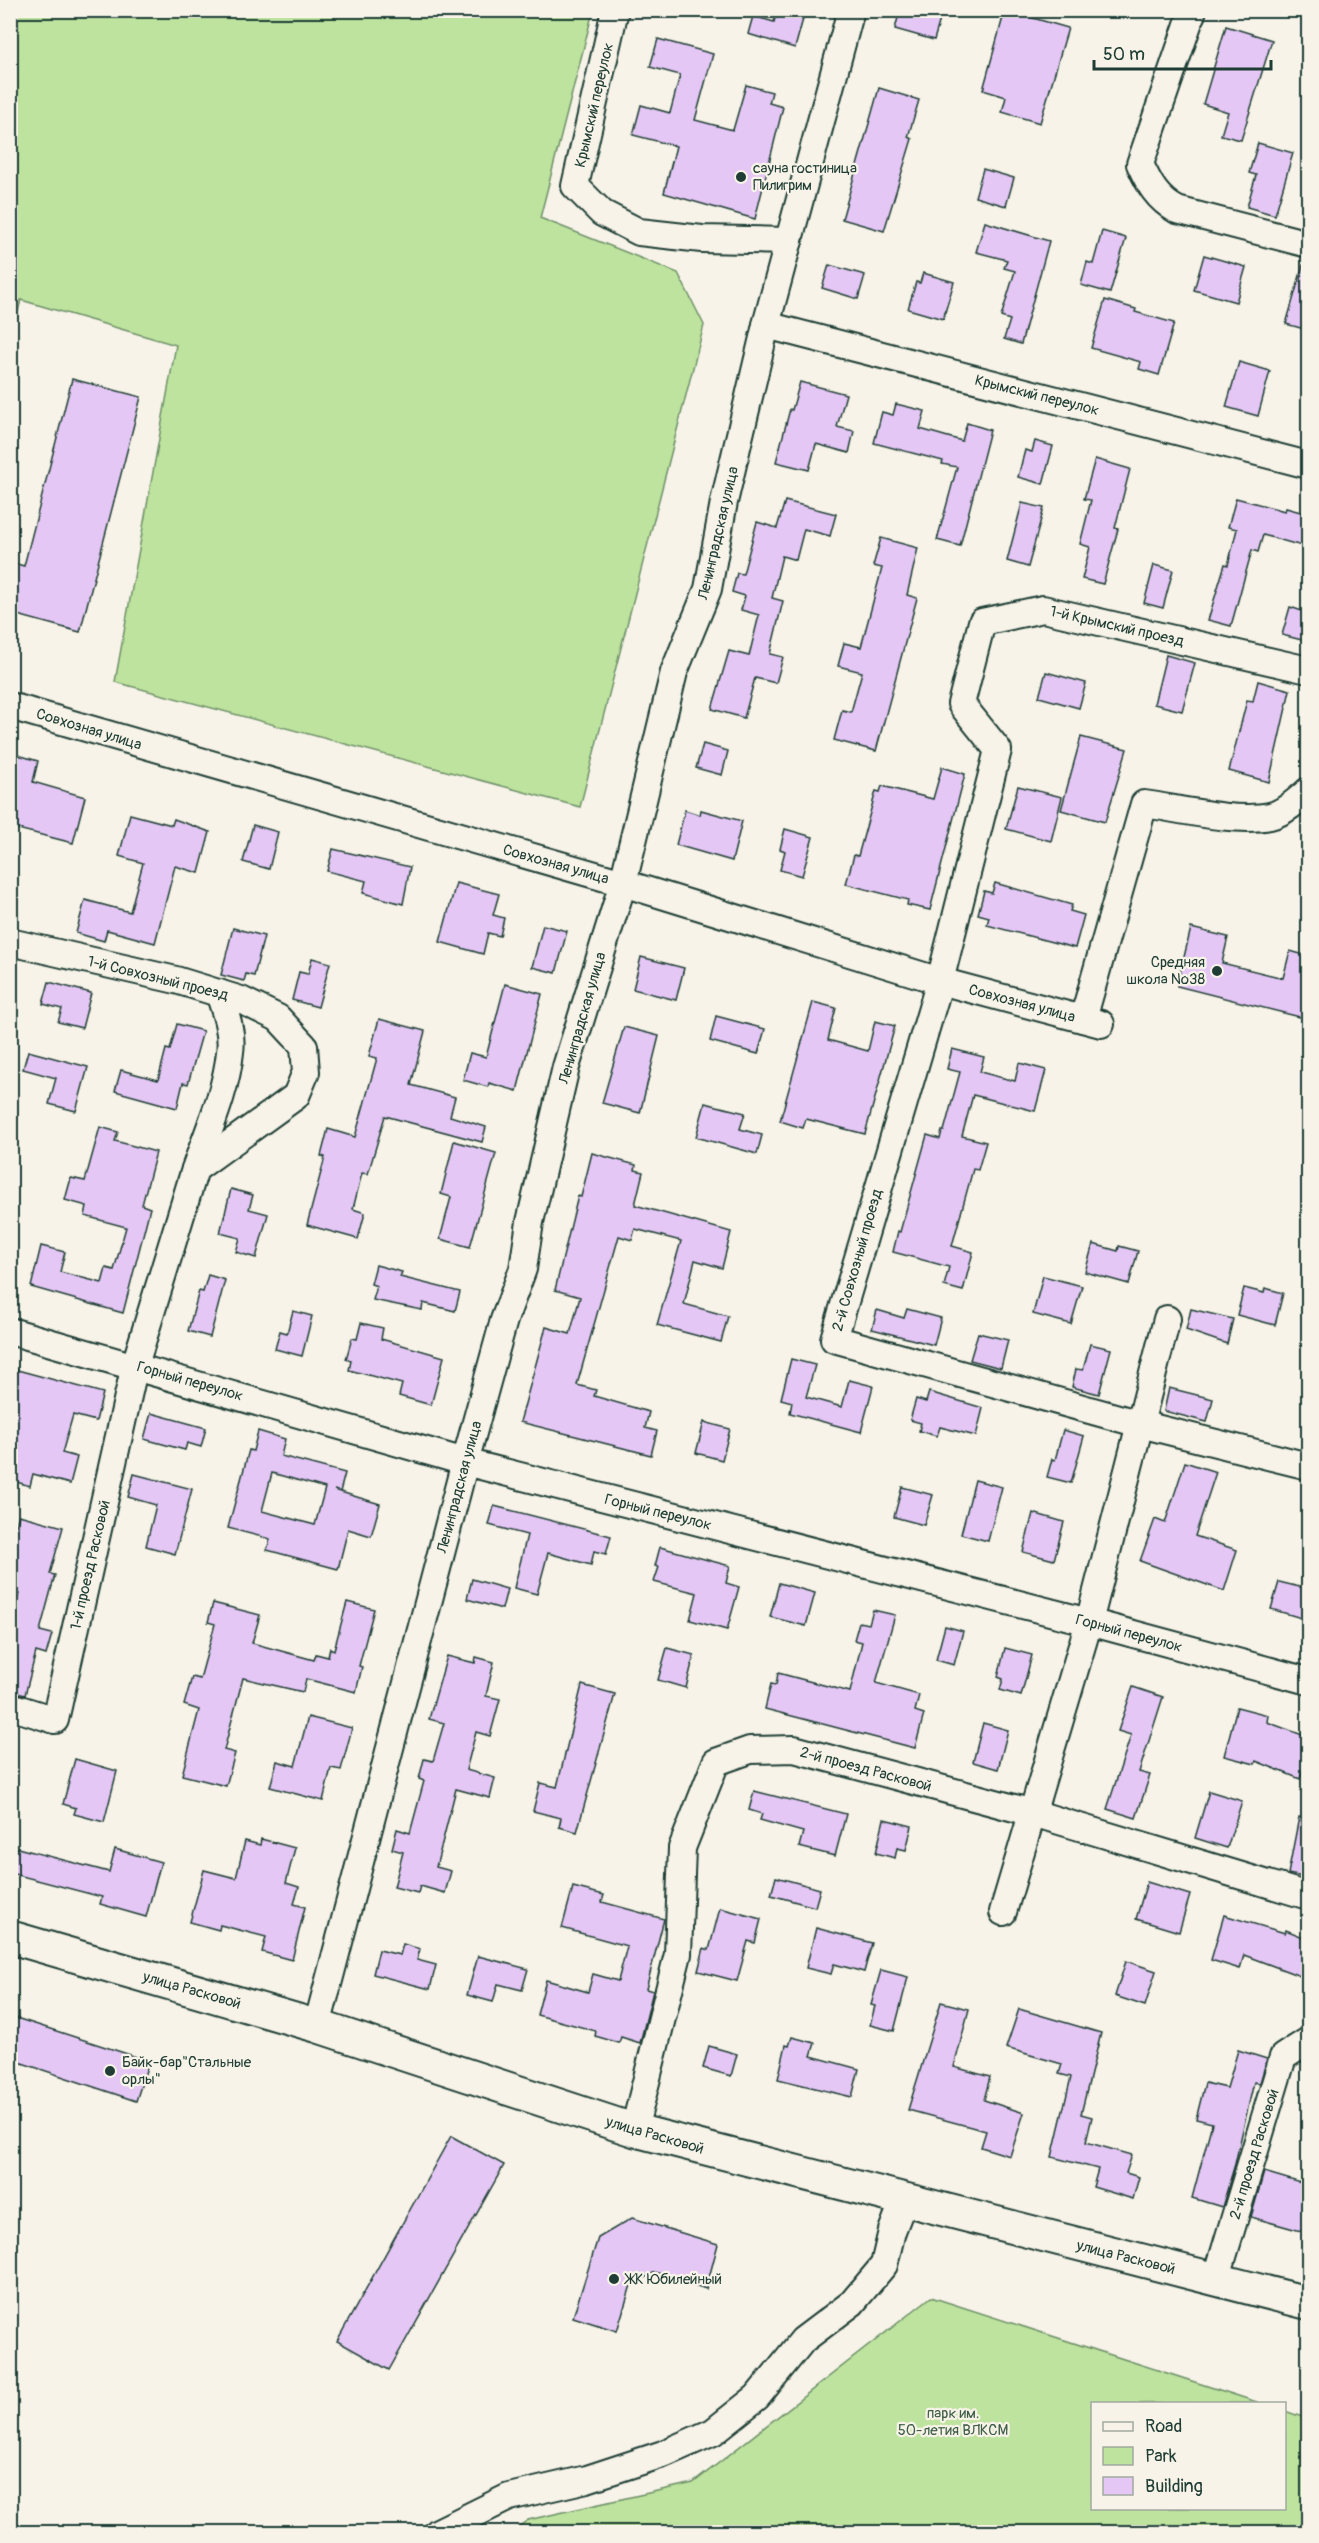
<svg xmlns="http://www.w3.org/2000/svg" width="1319" height="2543" font-family="Pangolin,sans-serif">
<style>
.green{fill:#bee39e;stroke:#6e9069;stroke-width:1.5}
.building{fill:#e4c7f5;stroke:#1f3d34;stroke-width:1.5;fill-rule:evenodd}
.lines{fill:none;stroke-linecap:round;stroke-linejoin:round}
.minor-casing{stroke:#1f3d34;stroke-width:30}
.tertiary-casing{stroke:#1f3d34;stroke-width:36}
.minor{stroke:#f7f3e8;stroke-width:26}
.tertiary{stroke:#f7f3e8;stroke-width:32}
.poi-dot{fill:#1f3d34;stroke:#f7f3e8;stroke-width:2}
.labels{text-anchor:middle;stroke-width:4.5;stroke-linejoin:round;paint-order:stroke}
.street-label{font-size:15px;fill:#1f3d34;stroke:#f7f3e8}
.poi-label{font-size:15px;fill:#1f3d34;stroke:#f7f3e8;text-anchor:start}
.park-label{font-size:15px;fill:#3f5e49;stroke:#f7f3e8}
</style>
<rect width="100%" height="100%" fill="#f7f3e8"/>
<filter id="ink" filterUnits="userSpaceOnUse"><feTurbulence type="fractalNoise" baseFrequency=".0167" numOctaves="2"/><feDisplacementMap in="SourceGraphic" scale="12" xChannelSelector="R" yChannelSelector="G"/><feConvolveMatrix kernelMatrix="1 2 1 2 8 2 1 2 1" color-interpolation-filters="sRGB"/></filter>
<g filter="url(#ink)">
<g class="green">
<polygon points="11,10 589,10 592,15 540,218 678,273 704,325 580,807 115,682 176,345 21,300 11,339"/>
<polygon points="931,2297 1260,2403 1092,2404 1092,2508 1284,2508 1285,2411 1308,2419 1308,2532 511,2532 528,2520 693,2483"/>
</g>
<g class="building">
<polygon points="900,10 923,10 941,16 934,40 895,29"/>
<polygon points="1005,10 1068,28 1040,123 1002,112 1006,97 983,90"/>
<polygon points="777,12 803,19 795,48 748,34 753,16 774,22"/>
<polygon points="1226,26 1272,40 1241,140 1221,135 1228,112 1203,104"/>
<polygon points="658,39 713,54 695,120 733,130 746,85 772,92 769,103 783,107 755,219 664,193 676,146 633,135 641,105 670,113 680,75 650,67"/>
<polygon points="879,88 919,100 908,137 912,139 884,231 842,219"/>
<polygon points="1258,143 1293,153 1275,215 1247,207 1256,175 1249,173"/>
<polygon points="983,169 1014,178 1006,206 975,197"/>
<polygon points="985,222 1049,241 1021,344 1004,339 1010,320 1001,317 1015,271 1004,268 1007,260 976,252"/>
<polygon points="1102,231 1126,238 1110,293 1081,285 1087,262 1093,264"/>
<polygon points="1204,255 1246,267 1236,302 1194,290"/>
<polygon points="829,265 865,275 858,299 822,288"/>
<polygon points="1303,265 1308,266 1308,330 1286,324"/>
<polygon points="923,273 954,282 943,319 908,309 916,282 920,283"/>
<polygon points="1105,300 1136,309 1135,312 1174,323 1159,375 1139,369 1141,362 1091,348"/>
<polygon points="1239,362 1270,371 1258,416 1226,407"/>
<polygon points="72,379 141,397 80,632 10,613 10,562 24,566"/>
<polygon points="800,382 846,394 837,427 854,431 849,453 816,444 809,470 776,462 790,409 792,410"/>
<polygon points="896,404 925,411 920,429 962,441 967,423 990,430 960,546 937,540 957,467 942,464 943,461 874,443 882,412 893,415"/>
<polygon points="1035,441 1053,446 1043,484 1018,477 1025,450 1032,452"/>
<polygon points="1095,459 1130,469 1115,528 1118,529 1103,584 1082,579 1090,547 1080,544 1091,500 1084,499"/>
<polygon points="1236,498 1285,511 1286,508 1308,514 1308,523 1302,546 1263,535 1258,552 1252,550 1231,626 1208,620 1225,564 1228,565 1237,529 1228,527"/>
<polygon points="785,501 836,514 830,536 804,529 796,560 782,556 772,598 783,601 770,654 783,657 776,683 755,678 744,718 712,709 729,651 749,656 759,615 741,610 745,596 732,592 737,573 743,574 757,522 777,528"/>
<polygon points="1022,503 1044,508 1028,567 1007,561"/>
<polygon points="881,538 918,548 907,595 917,598 876,751 834,740 842,710 851,712 862,672 838,666 844,643 861,647 882,568 873,566"/>
<polygon points="1154,565 1173,570 1163,608 1144,603"/>
<polygon points="1290,607 1308,613 1302,640 1282,635"/>
<polygon points="1166,655 1195,663 1182,711 1154,704"/>
<polygon points="1046,672 1086,683 1079,708 1039,697"/>
<polygon points="1258,681 1290,690 1269,782 1229,771 1247,700 1253,701"/>
<polygon points="1081,737 1127,749 1105,822 1061,810"/>
<polygon points="703,744 728,751 722,775 696,768"/>
<polygon points="15,754 38,761 33,782 85,797 73,843 10,827 10,772"/>
<polygon points="942,767 965,774 930,910 907,905 908,900 846,884 854,855 858,856 876,791 880,792 882,786 933,799"/>
<polygon points="1018,786 1062,797 1051,841 1006,829"/>
<polygon points="685,810 700,815 701,810 742,821 732,861 676,845"/>
<polygon points="130,814 172,825 174,819 210,832 199,873 175,866 155,943 107,930 104,941 76,933 85,900 130,912 143,863 119,856"/>
<polygon points="253,825 278,832 269,869 243,862"/>
<polygon points="785,829 813,837 802,876 780,870 785,851 780,849"/>
<polygon points="333,849 410,867 403,904 363,893 366,881 327,871"/>
<polygon points="456,883 499,894 493,915 504,918 500,936 488,933 483,954 440,942"/>
<polygon points="995,883 1072,905 1070,911 1084,915 1075,948 987,925 989,917 978,914 984,891 992,893"/>
<polygon points="543,925 567,931 556,973 532,967"/>
<polygon points="233,928 264,936 254,976 246,974 244,981 221,975"/>
<polygon points="1191,928 1228,937 1222,963 1283,978 1290,951 1308,956 1308,1019 1177,986"/>
<polygon points="641,957 684,968 676,1000 633,989"/>
<polygon points="312,958 330,963 318,1007 292,1000 299,972 308,974"/>
<polygon points="49,982 91,993 82,1028 58,1022 62,1009 43,1004"/>
<polygon points="505,984 542,994 517,1091 489,1083 488,1087 463,1080 470,1053 486,1057"/>
<polygon points="813,1002 836,1008 828,1040 868,1051 875,1021 895,1026 865,1134 806,1119 803,1128 780,1121"/>
<polygon points="716,1016 765,1029 758,1054 710,1041"/>
<polygon points="379,1019 425,1031 411,1085 455,1097 450,1116 486,1127 482,1142 385,1116 368,1174 362,1173 353,1209 365,1213 358,1239 307,1225 325,1157 321,1156 328,1129 355,1137 377,1058 369,1056"/>
<polygon points="177,1024 203,1031 188,1084 183,1083 177,1108 115,1091 121,1070 158,1080 166,1049 170,1050"/>
<polygon points="624,1027 659,1036 640,1113 602,1103"/>
<polygon points="952,1049 984,1057 980,1072 1015,1081 1019,1063 1046,1070 1035,1111 973,1095 962,1136 986,1142 978,1170 973,1169 952,1246 973,1252 963,1291 944,1286 949,1267 893,1252 898,1231 900,1232 927,1135 940,1139 942,1131 944,1131 960,1072 947,1069"/>
<polygon points="28,1051 88,1067 76,1111 49,1104 56,1078 23,1069"/>
<polygon points="705,1103 745,1113 740,1129 762,1135 757,1154 696,1137"/>
<polygon points="100,1127 118,1132 115,1141 156,1152 142,1205 150,1208 123,1313 31,1287 41,1246 65,1252 60,1272 102,1283 106,1268 114,1270 126,1227 85,1216 87,1206 65,1200 71,1178 85,1181"/>
<polygon points="454,1141 496,1153 470,1247 440,1239 451,1197 441,1194"/>
<polygon points="592,1153 636,1165 635,1170 643,1172 635,1205 731,1232 722,1268 695,1260 684,1304 728,1316 721,1342 657,1325 681,1241 635,1229 632,1240 619,1236 577,1385 596,1390 594,1396 649,1412 645,1428 657,1431 651,1455 520,1422 546,1327 570,1334 580,1297 555,1290 578,1196 581,1197"/>
<polygon points="231,1189 253,1195 249,1209 268,1214 256,1258 236,1252 240,1238 220,1233"/>
<polygon points="1093,1244 1118,1251 1119,1246 1138,1251 1129,1284 1085,1272"/>
<polygon points="376,1265 402,1272 400,1277 460,1292 455,1311 423,1303 422,1310 373,1300 377,1286 371,1284"/>
<polygon points="208,1275 225,1280 210,1337 188,1331 199,1291 203,1292"/>
<polygon points="1043,1276 1082,1286 1071,1324 1033,1314"/>
<polygon points="1244,1288 1264,1293 1265,1288 1283,1293 1275,1325 1237,1315"/>
<polygon points="907,1309 941,1318 934,1345 872,1329 877,1310 904,1318"/>
<polygon points="1191,1309 1233,1319 1227,1344 1186,1330"/>
<polygon points="293,1311 312,1316 302,1356 275,1349 280,1331 287,1333"/>
<polygon points="361,1323 383,1328 381,1339 444,1357 431,1405 399,1396 402,1384 349,1370 351,1361 346,1359 352,1338 357,1339"/>
<polygon points="978,1333 1008,1340 1001,1368 970,1360"/>
<polygon points="1090,1344 1111,1349 1099,1394 1072,1387 1076,1369 1083,1370"/>
<polygon points="791,1359 815,1365 806,1397 842,1407 849,1380 873,1386 861,1432 790,1413 792,1402 781,1399"/>
<polygon points="10,1368 103,1393 96,1421 73,1415 62,1453 77,1457 70,1484 33,1474 30,1486 10,1480"/>
<polygon points="1169,1388 1213,1399 1207,1422 1164,1411"/>
<polygon points="929,1392 983,1408 976,1436 940,1427 937,1436 919,1431 921,1423 910,1420 916,1399 926,1402"/>
<polygon points="151,1413 206,1428 201,1447 187,1443 185,1450 144,1439"/>
<polygon points="704,1422 730,1429 722,1460 696,1453"/>
<polygon points="1063,1430 1084,1436 1071,1483 1047,1477 1052,1459 1055,1460"/>
<path d="M258 1431 285 1439 281 1456 345 1473 340 1492 334 1490 380 1504 371 1536 348 1529 338 1569 267 1550 270 1539 228 1528 249 1450 253 1451ZM272 1473 325 1488 315 1525 262 1511Z"/>
<polygon points="1185,1462 1216,1472 1195,1536 1237,1550 1224,1591 1140,1561 1155,1519 1165,1523"/>
<polygon points="134,1474 192,1489 175,1554 146,1546 156,1505 128,1497"/>
<polygon points="975,1480 1002,1487 988,1541 961,1534"/>
<polygon points="902,1487 933,1495 924,1525 894,1517"/>
<polygon points="494,1506 611,1536 606,1554 594,1551 591,1565 548,1553 537,1594 514,1588 527,1535 489,1525"/>
<polygon points="1033,1513 1064,1522 1054,1560 1023,1552"/>
<polygon points="19,1515 63,1527 50,1574 55,1575 40,1631 52,1634 46,1655 36,1652 25,1695 10,1691 10,1626 19,1594 10,1592 10,1564 16,1544 11,1542"/>
<polygon points="660,1547 730,1566 726,1583 739,1587 727,1630 690,1620 697,1593 654,1582 659,1567 655,1566"/>
<polygon points="472,1579 507,1589 502,1609 467,1599"/>
<polygon points="1279,1582 1308,1589 1308,1620 1271,1609"/>
<polygon points="779,1583 815,1593 806,1626 770,1617"/>
<polygon points="347,1602 374,1609 359,1666 362,1667 356,1692 306,1679 303,1692 243,1678 224,1750 235,1753 226,1786 182,1775 199,1710 184,1705 192,1677 200,1679 215,1624 208,1622 213,1603 260,1615 252,1643 314,1660 316,1654 328,1657 330,1648 334,1650"/>
<polygon points="873,1610 895,1615 876,1683 919,1695 915,1711 924,1714 915,1748 765,1709 771,1684 776,1685 778,1673 850,1692 862,1642 854,1640 859,1622 869,1624"/>
<polygon points="945,1626 963,1631 954,1665 936,1660"/>
<polygon points="667,1648 694,1655 686,1688 658,1680"/>
<polygon points="1005,1648 1032,1655 1021,1696 1000,1690 1003,1679 998,1677"/>
<polygon points="447,1656 475,1663 476,1657 494,1662 486,1696 500,1699 490,1736 476,1732 466,1770 495,1778 490,1798 456,1789 436,1867 451,1871 445,1893 420,1886 418,1893 394,1887 403,1852 392,1849 397,1829 410,1833 424,1781 419,1779 424,1759 433,1761 444,1723 429,1719"/>
<polygon points="582,1685 615,1694 577,1832 559,1827 561,1818 533,1811 540,1783 557,1787"/>
<polygon points="1133,1687 1163,1697 1139,1772 1150,1775 1136,1818 1107,1809 1131,1735 1118,1731"/>
<polygon points="1237,1707 1268,1715 1267,1722 1308,1737 1308,1754 1300,1779 1256,1761 1255,1764 1224,1756"/>
<polygon points="308,1717 352,1728 341,1770 331,1768 323,1801 270,1787 277,1761 295,1766"/>
<polygon points="983,1723 1008,1730 998,1769 973,1762"/>
<polygon points="75,1759 117,1771 104,1822 74,1814 76,1808 63,1804"/>
<polygon points="754,1791 846,1814 835,1856 799,1847 803,1832 760,1820 762,1814 749,1810"/>
<polygon points="1209,1791 1242,1801 1227,1848 1195,1838"/>
<polygon points="1299,1817 1308,1818 1308,1878 1288,1874"/>
<polygon points="884,1819 912,1826 906,1850 897,1848 895,1858 876,1853"/>
<polygon points="261,1839 295,1848 286,1883 299,1887 294,1904 305,1907 292,1960 262,1952 266,1937 220,1925 219,1930 190,1922 204,1870 236,1878 245,1841 260,1845"/>
<polygon points="10,1846 109,1872 115,1849 161,1862 146,1917 100,1904 102,1897 10,1873"/>
<polygon points="776,1877 820,1889 815,1907 771,1895"/>
<polygon points="1147,1882 1190,1895 1179,1932 1136,1919"/>
<polygon points="573,1887 604,1895 602,1902 664,1919 646,1989 653,1991 640,2043 621,2037 619,2043 595,2036 596,2031 537,2015 546,1980 588,1992 593,1974 618,1981 627,1946 562,1928"/>
<polygon points="720,1908 761,1919 755,1943 748,1941 737,1981 698,1971 704,1948 709,1950"/>
<polygon points="1224,1915 1285,1933 1286,1930 1308,1939 1308,1950 1300,1976 1244,1955 1240,1969 1211,1960"/>
<polygon points="816,1928 872,1943 864,1972 834,1964 831,1974 806,1968"/>
<polygon points="403,1944 420,1949 417,1960 436,1965 430,1989 373,1974 379,1950 400,1955"/>
<polygon points="478,1956 528,1969 522,1990 498,1984 493,2002 467,1995"/>
<polygon points="1126,1961 1156,1971 1145,2006 1115,1996"/>
<polygon points="881,1970 908,1977 894,2031 870,2025 875,2006 871,2005"/>
<polygon points="941,2002 969,2009 954,2067 990,2077 984,2100 1024,2113 1010,2156 981,2147 986,2131 908,2110"/>
<polygon points="1019,2009 1101,2033 1081,2114 1092,2117 1086,2142 1132,2155 1126,2173 1139,2177 1133,2199 1093,2187 1098,2169 1052,2157 1071,2077 1059,2074 1062,2064 1006,2048"/>
<polygon points="10,2016 149,2061 136,2101 10,2059"/>
<polygon points="792,2037 815,2043 811,2056 859,2069 852,2097 778,2079 786,2045 789,2046"/>
<polygon points="709,2046 737,2054 731,2076 703,2068"/>
<polygon points="1238,2050 1267,2059 1260,2083 1254,2082 1235,2164 1222,2207 1192,2198 1212,2123 1196,2119 1205,2083 1227,2088"/>
<polygon points="451,2136 504,2165 389,2370 337,2341"/>
<polygon points="1264,2172 1308,2185 1308,2233 1251,2217"/>
<polygon points="632,2218 718,2244 706,2289 655,2272 631,2285 617,2331 573,2317 598,2238"/>
</g>
<g class="lines">
<defs>
<g id="minor">
<polyline points="615,10 575,186 602,213 639,232 702,239 789,241"/>
<path d="M1193 10 1140 164C1149 184 1157 199 1177 210L1308 244"/>
<polyline points="766,325 1308,465"/>
<polyline points="1308,670 1043,609 982,622 961,704 998,750 940,981 834,1339 1140,1424 1308,1466"/>
<polyline points="10,706 623,883 940,981 1101,1024"/>
<polyline points="10,942 176,980 241,1000 278,1018 304,1046 306,1072 296,1096 195,1169 135,1365 55,1720 10,1706"/>
<path d="M1083 1019 1144 804C1180 809 1235 823 1270 816 1284 813 1298 800 1308 791"/>
<path d="M195 1169C208 1131 226 1092 230 1052 233 1033 225 1011 219 993"/>
<polyline points="10,1331 465,1462 1089,1622 1308,1681"/>
<polyline points="1003,1912 1089,1622 1167,1319"/>
<polyline points="317,2026 465,1462 504,1320 523,1269 530,1222 566,1067 623,883 674,672 708,589 724,502 766,325 851,10"/>
<polyline points="634,2130 678,1954 682,1848 716,1762 750,1750 794,1749 1033,1813 1308,1896"/>
<polyline points="1216,2280 1283,2057 1308,2041"/>
<polyline points="438,2532 509,2497 587,2479 663,2454 713,2432 757,2397 803,2340 852,2303 884,2265 892,2231 904,2200"/>
</g>
<polyline id="tertiary" points="10,1937 317,2026 634,2130 1308,2303"/>
</defs>
<use href="#minor" class="minor-casing"/>
<use href="#tertiary" class="tertiary-casing"/>
<use href="#minor" class="minor"/>
<use href="#tertiary" class="tertiary"/>
</g>
</g>
<g class="poi-dot">
<circle cx="741" cy="177" r="6"/>
<circle cx="1217" cy="971" r="6"/>
<circle cx="110" cy="2071" r="6"/>
<circle cx="614" cy="2279" r="6"/>
</g>
<g class="labels">
<g class="street-label">
<text transform="translate(594 105) rotate(-77)" y="5">Крымский переулок</text>
<text transform="translate(1037 395) rotate(14)" y="5">Крымский переулок</text>
<text transform="translate(718 533) rotate(-77)" y="5">Ленинградская улица</text>
<text transform="translate(1117 626) rotate(13)" y="5">1-й Крымский проезд</text>
<text transform="translate(89 729) rotate(17)" y="5">Совхозная улица</text>
<text transform="translate(556 864) rotate(16)" y="5">Совхозная улица</text>
<text transform="translate(158 978) rotate(14)" y="5">1-й Совхозный проезд</text>
<text transform="translate(1022 1003) rotate(15)" y="5">Совхозная улица</text>
<text transform="translate(582 1018) rotate(-74)" y="5">Ленинградская улица</text>
<text transform="translate(857 1260) rotate(-74)" y="5">2-й Совхозный проезд</text>
<text transform="translate(190 1381) rotate(16)" y="5">Горный переулок</text>
<text transform="translate(459 1487) rotate(-75)" y="5">Ленинградская улица</text>
<text transform="translate(658 1512) rotate(14)" y="5">Горный переулок</text>
<text transform="translate(90 1565) rotate(-77)" y="5">1-й проезд Расковой</text>
<text transform="translate(1129 1633) rotate(15)" y="5">Горный переулок</text>
<text transform="translate(866 1769) rotate(15)" y="5">2-й проезд Расковой</text>
<text transform="translate(192 1990) rotate(16)" y="5">улица Расковой</text>
<text transform="translate(655 2135) rotate(16)" y="5">улица Расковой</text>
<text transform="translate(1254 2154) rotate(-73)" y="5">2-й проезд Расковой</text>
<text transform="translate(1126 2257) rotate(14)" y="5">улица Расковой</text>
</g>
<g class="poi-label">
<text x="753" y="173">сауна гостиница<tspan x="753" dy="17">Пилигрим</tspan></text>
<text x="1205" y="967" text-anchor="end">Средняя<tspan x="1205" dy="17">школа №38</tspan></text>
<text x="122" y="2067">Байк-бар"Стальные<tspan x="122" dy="17">орлы"</tspan></text>
<text x="626" y="2284">ЖК Юбилейный</text>
</g>
<g class="park-label">
<text x="953" y="2418">парк им.<tspan x="953" dy="17">50-летия ВЛКСМ</tspan></text>
</g>
</g>
<rect width="1319" height="2543" fill="none" stroke="#f7f3e8" stroke-width="36"/>
<rect x="18" y="18" width="1283" height="2507" fill="none" stroke="#1f3d34" stroke-width="2" filter="url(#ink)"/>
<rect x="1091" y="2402" width="195" height="108" fill="#f7f3e8" stroke="#a1aaa0" stroke-width="1.5"/>
<rect x="1103" y="2422" width="30" height="9" fill="#f7f3e8" stroke="#a1aaa0" stroke-width="1.5"/>
<text x="1145" y="2432" font-size="18" fill="#1f3d34">Road</text>
<rect x="1103" y="2447" width="30" height="18" fill="#bee39e" stroke="#a1aaa0" stroke-width="1.5"/>
<text x="1145" y="2462" font-size="18" fill="#1f3d34">Park</text>
<rect x="1103" y="2477" width="30" height="18" fill="#e4c7f5" stroke="#a1aaa0" stroke-width="1.5"/>
<text x="1145" y="2492" font-size="18" fill="#1f3d34">Building</text>
<path d="M1094 60v9h177v-9" fill="none" stroke="#1f3d34" stroke-width="3"/>
<text x="1103" y="60" font-size="18" fill="#1f3d34" stroke="#f7f3e8" stroke-width="4.5" paint-order="stroke">50 m</text>
</svg>
